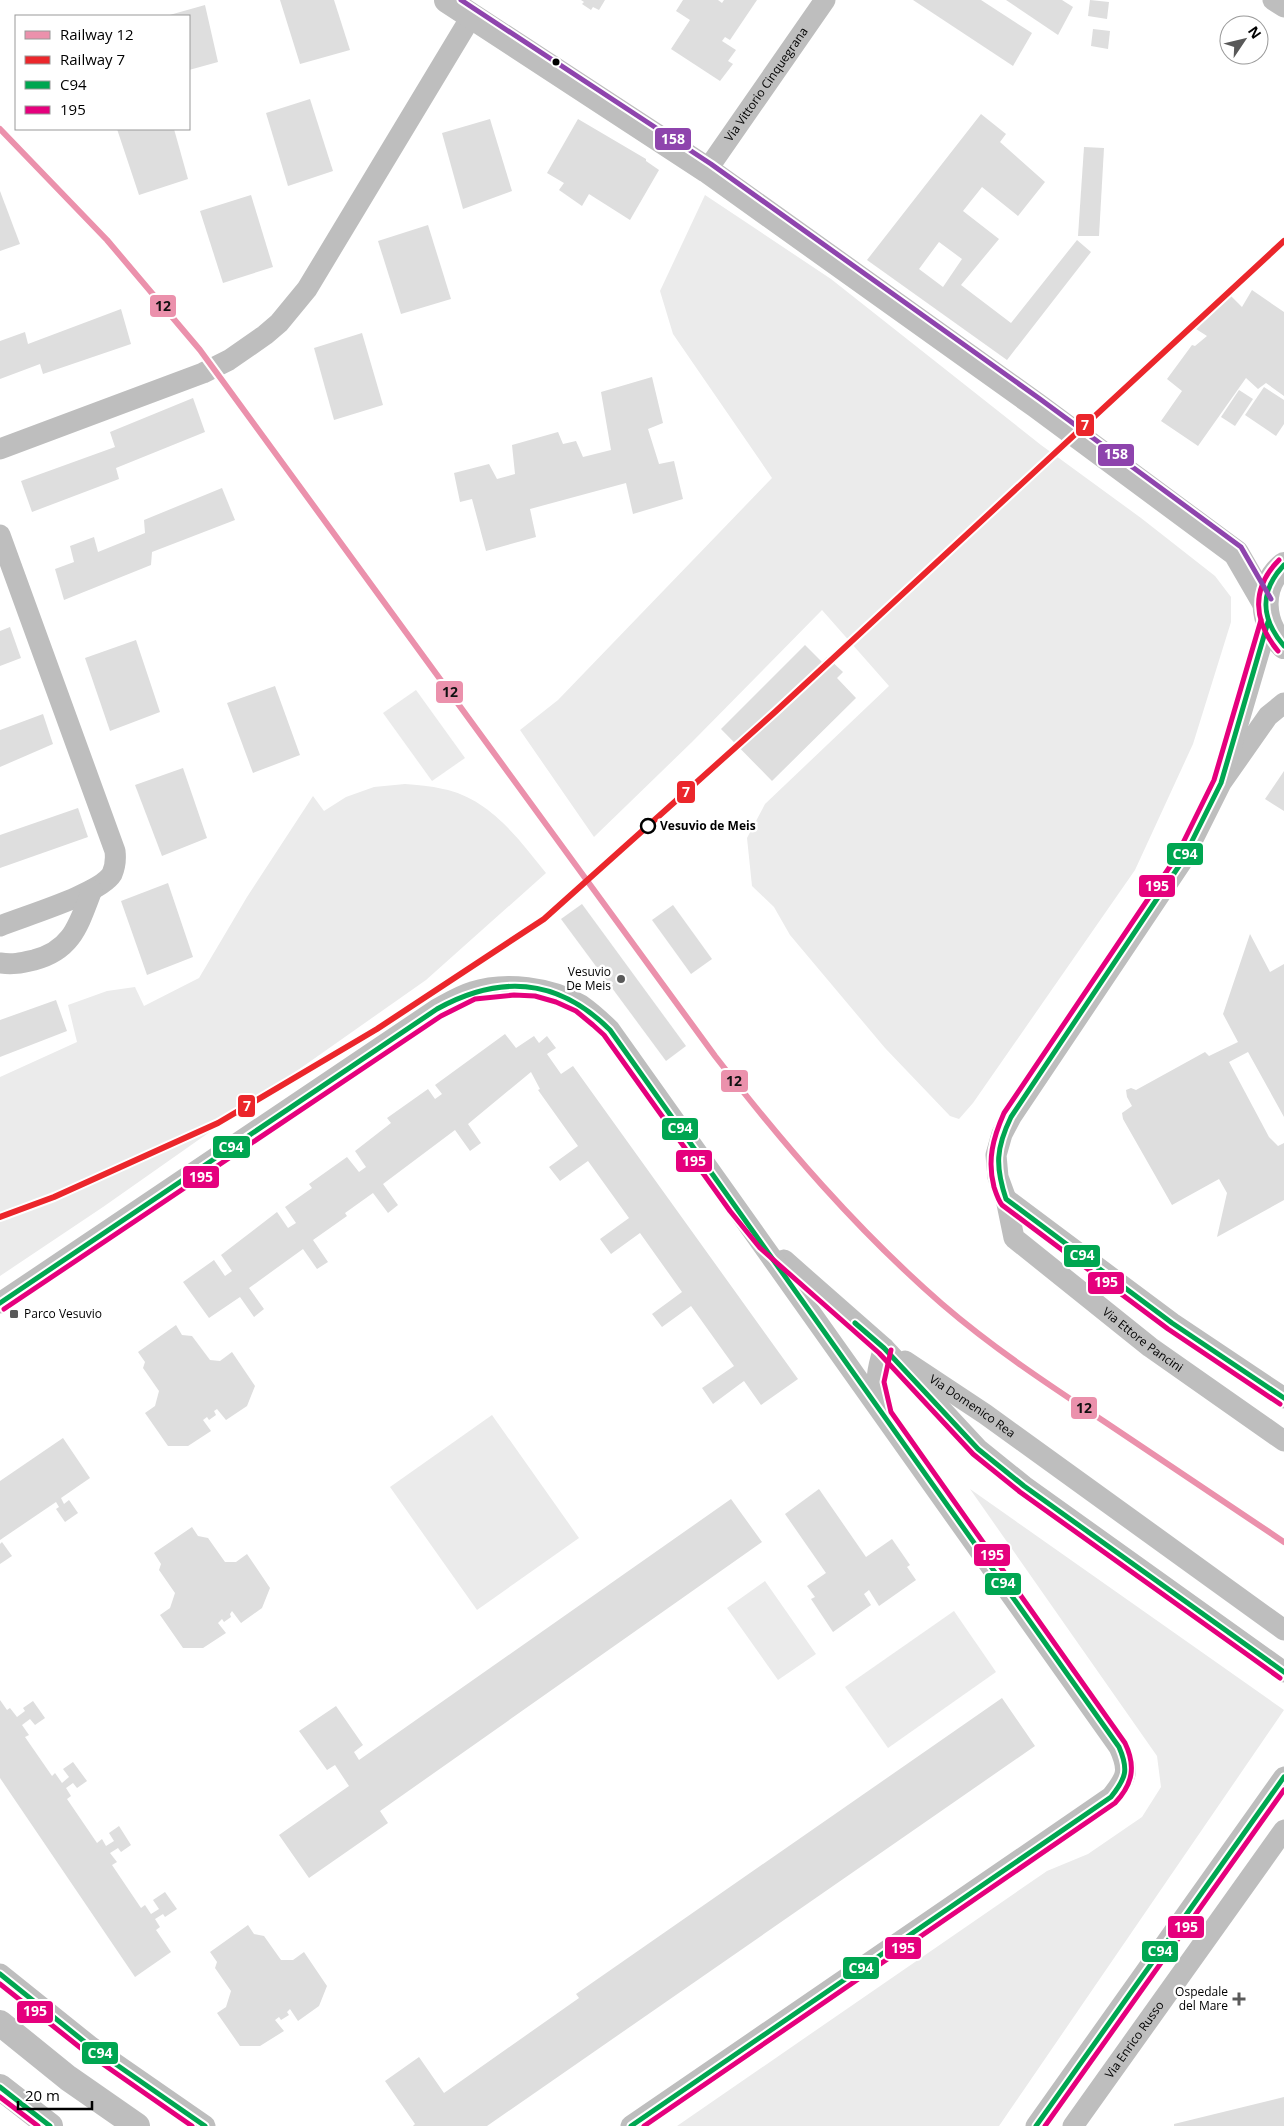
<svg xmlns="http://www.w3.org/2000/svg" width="1284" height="2126" font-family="'Open Sans',sans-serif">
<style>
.green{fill:#ebebeb}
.building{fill:#dedede;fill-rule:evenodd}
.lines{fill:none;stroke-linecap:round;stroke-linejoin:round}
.minor{stroke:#bebebe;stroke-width:21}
.tertiary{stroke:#bebebe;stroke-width:26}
.bus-1-casing{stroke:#fff;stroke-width:9}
.bus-2-casing{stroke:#fff;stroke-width:9}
.bus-3-casing{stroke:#fff;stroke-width:9}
.bus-1{stroke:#00a651;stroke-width:5}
.bus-2{stroke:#e5007d;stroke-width:5}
.bus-3{stroke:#8e44ad;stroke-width:5}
.rail-1-casing{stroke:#fff;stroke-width:10}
.rail-2-casing{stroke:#fff;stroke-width:10}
.rail-1{stroke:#eb91ac;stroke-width:6}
.rail-2{stroke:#eb262b;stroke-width:6}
.bus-dot{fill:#000;stroke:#fff;stroke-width:2}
.stop-dot{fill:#fff;stroke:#000;stroke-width:2.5}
.poi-dot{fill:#595959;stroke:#fff;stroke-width:2}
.labels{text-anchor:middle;stroke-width:5;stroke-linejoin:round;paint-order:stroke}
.street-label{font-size:12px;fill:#000;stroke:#fff}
.stop-label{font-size:12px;font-weight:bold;fill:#000;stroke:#fff;text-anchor:start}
.poi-label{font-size:12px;fill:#000;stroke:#fff;text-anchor:end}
.line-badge{stroke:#fff;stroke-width:2}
.badge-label{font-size:14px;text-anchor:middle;font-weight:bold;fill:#fff}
.pale-badge-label{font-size:14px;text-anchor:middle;font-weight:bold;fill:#111}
</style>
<rect width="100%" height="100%" fill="#fff"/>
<g class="green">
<polygon points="705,195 831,279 1041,445 1141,518 1215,576 1231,597 1231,622 1193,744 1135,870 973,1103 959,1119 950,1116 885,1048 790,935 774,907 752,886 747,838 765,804 889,686 822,610 692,742 594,837 520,730 558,700 772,478 673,334 660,291"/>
<polygon points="416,690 465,758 432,781 383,713"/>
<path d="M405 784C417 785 431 786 443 789 489 798 518 838 546 873L426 980 103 1207 0 1276V1077L77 1042 68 1005 107 991 135 987 144 1006 199 978 247 897 313 796 324 811 346 797 374 787Z"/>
<polygon points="492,1415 579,1538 477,1610 390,1487"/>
<polygon points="970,1489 1284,1710 999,2126 677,2126 1047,1871 1088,1854 1142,1817 1161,1787 1157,1756"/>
<polygon points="765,1581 816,1654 778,1680 727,1608"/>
<polygon points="954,1611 996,1672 888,1748 845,1687"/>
</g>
<g class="building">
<polygon points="280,0 334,0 350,50 300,64"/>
<polygon points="581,0 605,0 599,10 593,7 591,10 582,4 584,2"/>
<polygon points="683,0 718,0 722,3 724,0 757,0 730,40 725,37 722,41 736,50 728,61 733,64 720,81 671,49 690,20 676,11"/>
<polygon points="913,0 981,0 1032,33 1013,66"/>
<polygon points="1006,0 1062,0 1073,7 1058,35"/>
<polygon points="1090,0 1109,2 1107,19 1088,16"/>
<polygon points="205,5 218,62 189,70 189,16 166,16"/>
<polygon points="1093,29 1110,31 1108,49 1091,46"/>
<polygon points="310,99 333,171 288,186 266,113"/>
<path d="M981 114 1006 134 1000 142 1045 182 1018 216 982 187 963 211 999 239 961 285 1011 323 1077 240 1091 252 1007 360 867 260ZM939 242 962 259 943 287 919 269Z"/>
<polygon points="490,119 512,191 463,209 442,133"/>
<polygon points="578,119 646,159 646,161 659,170 630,220 589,194 582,206 559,190 564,183 547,173"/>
<polygon points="117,129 174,129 188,179 139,195"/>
<polygon points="1084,147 1104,148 1099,236 1078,236"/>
<polygon points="0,191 20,244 0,251"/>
<polygon points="251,195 273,267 223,283 200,211"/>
<polygon points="428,225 451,299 401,314 378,241"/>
<polygon points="1252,290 1284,312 1284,396 1266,383 1258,389 1246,378 1198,446 1161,421 1182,391 1167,379 1192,345 1195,346 1207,336 1196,329 1231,296 1242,307"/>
<polygon points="121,309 131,344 43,374 40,364 0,379 0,341 25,332 28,344"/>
<polygon points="362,333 383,405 334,420 314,348"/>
<polygon points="652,377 663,423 648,429 659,464 674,461 683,499 633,514 626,483 530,509 536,537 486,551 472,499 460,502 454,473 489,464 497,479 515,474 512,445 558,432 563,444 576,441 583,457 611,450 601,392"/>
<polygon points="1264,387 1284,400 1284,424 1276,436 1245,415"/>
<polygon points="1239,390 1253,399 1235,426 1221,417"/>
<polygon points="193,398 205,432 116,468 119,479 32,512 21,481 115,447 110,432"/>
<polygon points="222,488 235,520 152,552 151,565 64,600 55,569 74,562 70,546 94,537 98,552 145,533 144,520"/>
<polygon points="10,627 21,658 0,666 0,631"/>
<polygon points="136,640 160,712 110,731 85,658"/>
<polygon points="805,645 822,662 827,657 843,672 837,678 856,698 772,781 721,729"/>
<polygon points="275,686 300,755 253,773 227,703"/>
<polygon points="43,714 53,744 0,767 0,730"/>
<polygon points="183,768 207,838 162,856 135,785"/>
<polygon points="1284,771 1284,811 1265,799"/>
<polygon points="78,808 88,837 0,868 0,835"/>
<polygon points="168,883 193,957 147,975 121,901"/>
<polygon points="582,904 686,1046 666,1061 561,919"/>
<polygon points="673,905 712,959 691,974 652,920"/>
<polygon points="1250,934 1270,972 1284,964 1284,1117 1248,1052 1229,1062 1269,1137 1278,1146 1284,1143 1284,1200 1217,1237 1227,1193 1219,1179 1172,1205 1123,1119 1122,1113 1132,1106 1127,1097 1126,1090 1131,1088 1136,1090 1205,1052 1209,1056 1238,1042 1223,1014"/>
<polygon points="56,1000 67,1031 0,1057 0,1020"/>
<polygon points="505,1034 516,1048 534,1036 539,1043 547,1036 556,1048 547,1054 561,1074 573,1066 798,1379 761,1405 744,1381 713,1404 702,1388 734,1366 691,1306 662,1327 652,1314 682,1292 640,1233 611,1254 600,1239 629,1218 588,1161 560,1181 549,1167 578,1146 538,1090 540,1089 531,1072 468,1124 481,1143 470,1151 455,1130 383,1184 398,1205 388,1213 373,1193 345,1213 347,1216 313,1240 328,1262 317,1269 303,1249 249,1288 264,1309 254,1317 240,1297 209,1318 183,1282 214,1260 225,1276 232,1271 221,1255 277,1212 288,1228 296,1223 285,1207 312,1188 309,1184 347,1157 359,1172 366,1167 355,1151 391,1123 387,1118 428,1089 435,1099 442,1094 435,1085"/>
<polygon points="176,1325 182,1335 192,1336 210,1360 220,1361 232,1352 255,1386 247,1406 226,1420 217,1409 214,1411 216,1415 209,1420 207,1417 203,1420 211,1431 188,1446 168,1446 145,1413 155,1406 159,1391 143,1368 145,1362 138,1352"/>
<polygon points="63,1438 90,1478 61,1498 64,1504 69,1500 78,1513 65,1522 56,1509 59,1507 56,1502 0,1540 0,1481"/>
<polygon points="819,1489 866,1557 892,1539 910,1565 907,1567 916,1580 879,1606 869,1590 864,1594 871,1605 833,1632 811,1599 815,1597 807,1586 826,1573 785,1514"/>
<polygon points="731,1499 762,1542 380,1811 388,1823 309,1878 279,1835 349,1786 335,1765 327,1770 299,1731 336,1706 363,1745 354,1752 359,1760"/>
<polygon points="192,1527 198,1536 208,1538 225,1562 236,1562 247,1554 270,1588 262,1608 241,1623 232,1611 230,1614 231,1617 224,1622 222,1619 218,1623 226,1633 203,1648 183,1648 160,1615 170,1608 175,1593 159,1570 161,1564 154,1553"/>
<polygon points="2,1542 12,1556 0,1564 0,1544"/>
<polygon points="1002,1698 1035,1746 487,2126 413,2126 415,2124 385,2081 419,2057 444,2093 579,1998 576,1994"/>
<polygon points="0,1700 7,1710 10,1708 17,1717 25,1711 23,1708 33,1701 45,1718 35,1725 30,1719 22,1725 29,1735 25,1737 52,1776 55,1773 62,1783 69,1777 63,1769 73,1762 87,1781 77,1788 73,1783 66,1788 71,1796 67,1799 97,1843 102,1839 106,1846 114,1841 109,1833 119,1826 131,1845 121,1852 118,1848 110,1853 117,1862 112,1865 141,1908 145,1905 151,1914 159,1909 153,1900 165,1892 177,1909 165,1917 163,1914 155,1919 160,1927 156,1930 171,1952 135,1977 0,1778"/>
<polygon points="248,1925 254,1934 264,1936 281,1960 293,1960 304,1952 327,1986 319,2006 298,2021 290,2009 287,2012 289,2015 281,2020 279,2017 275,2020 284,2031 260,2046 240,2046 217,2013 226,2007 231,1991 215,1968 217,1962 210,1952"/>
<polygon points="1284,2097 1284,2126 1174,2126 1174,2124"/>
</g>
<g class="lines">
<g class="minor">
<polyline points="1273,0 1284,7"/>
<path id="s1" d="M707 170 825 0"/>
<polyline points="0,449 203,373 229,360 265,335 279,323 307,289 471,17"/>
<path d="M0 535 115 851C116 859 115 867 112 874 100 894 24 916 0 926"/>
<path id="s2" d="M1284 703 1268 716 1221 783 1181 863 1011 1117 1002 1134 996 1155 998 1177 1006 1199 1014 1238 1150 1347 1284 1441"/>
<polyline points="1225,768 1268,622"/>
<path d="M0 963C13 965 21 963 34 960 73 950 79 923 92 890"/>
<polyline points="1006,1199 1172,1323 1284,1398"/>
<polyline points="784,1260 884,1348 978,1449 1024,1486 1284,1672"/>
<path d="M0 1303 437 1009C448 1003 459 996 472 992 505 981 551 987 581 1005 591 1012 601 1021 610 1030L1119 1747C1130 1771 1127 1777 1111 1797L631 2126"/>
<path id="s3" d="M905 1361 985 1414 1284 1630"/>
<path d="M881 1406C874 1385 877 1369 884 1348"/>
<polyline points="0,1974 91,2047 205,2126"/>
<polyline points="1036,2126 1284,1777"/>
<path id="s4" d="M1073 2126 1284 1830"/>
</g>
<g class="tertiary">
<polyline points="447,0 707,170 1036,405 1236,553 1265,603"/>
<path d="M1284 565C1258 586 1261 624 1284 646"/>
<polyline points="0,2023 68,2078 137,2126"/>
<polyline points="0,2087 50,2126"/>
</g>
<defs>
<g id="bus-1">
<path d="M1284 565C1259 591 1261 619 1284 646"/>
<path d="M1268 622 1221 783 1181 863 1011 1117C996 1148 995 1166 1006 1199L1172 1323 1284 1398"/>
<path d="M0 1303 437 1009C500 974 558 978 610 1030L1119 1747C1129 1770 1126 1778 1111 1797L631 2126"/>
<polyline points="855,1323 884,1348 978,1449 1024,1486 1284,1672"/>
<polyline points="0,1974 91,2047 205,2126"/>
<polyline points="0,2087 50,2126"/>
<polyline points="1036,2126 1284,1777"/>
</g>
<g id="bus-2">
<path d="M1261 620 1214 780 1175 859 1004 1113C993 1138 987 1160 994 1187 996 1193 998 1200 1002 1205L1168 1329 1280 1404"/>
<path d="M1278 651C1253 621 1251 588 1279 560"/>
<polyline points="4,1309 441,1016 475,999 514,995 535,996 556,1002 576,1011 593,1025 604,1035 730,1211 760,1248 879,1353 973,1454 1020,1492 1280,1678"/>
<polyline points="0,1984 87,2053 192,2126"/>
<polyline points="0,2097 38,2126"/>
<path d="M644 2126 1115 1803C1133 1784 1136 1766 1125 1743L891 1412 884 1382 891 1350"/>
<polyline points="1045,2126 1284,1790"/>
</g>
<polyline id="bus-3" points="461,0 711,164 1040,399 1241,547 1271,599"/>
</defs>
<use href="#bus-1" class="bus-1-casing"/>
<use href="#bus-2" class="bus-2-casing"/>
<use href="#bus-3" class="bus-3-casing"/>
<use href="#bus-1" class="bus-1"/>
<use href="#bus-2" class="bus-2"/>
<use href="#bus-3" class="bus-3"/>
<defs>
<path id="rail-1" d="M0 129 107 240 200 350 715 1056C784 1145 857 1230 942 1304 993 1348 1049 1385 1105 1422 1165 1462 1224 1502 1284 1542"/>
<polyline id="rail-2" points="0,1217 54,1197 218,1123 377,1029 544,919 775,712 1284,241"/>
</defs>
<use href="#rail-1" class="rail-1-casing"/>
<use href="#rail-2" class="rail-2-casing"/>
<use href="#rail-1" class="rail-1"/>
<use href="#rail-2" class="rail-2"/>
</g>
<circle class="bus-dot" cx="556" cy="62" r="4.5"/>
<circle class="stop-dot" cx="648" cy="826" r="7"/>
<g class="poi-dot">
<circle cx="621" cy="979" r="5"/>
<rect x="9" y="1309" width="10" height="10" rx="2.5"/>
<path d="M1236.5 1991.5h5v5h5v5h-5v5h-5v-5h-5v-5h5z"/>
</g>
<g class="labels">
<g class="street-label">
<text dy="4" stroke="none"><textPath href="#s1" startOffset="104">Via Vittorio Cinquegrana</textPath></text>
<text dy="4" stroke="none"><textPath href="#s2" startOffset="788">Via Ettore Pancini</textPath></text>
<text dy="4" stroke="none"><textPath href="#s3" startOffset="81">Via Domenico Rea</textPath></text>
<text dy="4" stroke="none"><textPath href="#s4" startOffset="106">Via Enrico Russo</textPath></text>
</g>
<g class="stop-label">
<text x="660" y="830">Vesuvio de Meis</text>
</g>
<g class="poi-label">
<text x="611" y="976">Vesuvio<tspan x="611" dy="14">De Meis</tspan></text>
<text x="24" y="1318" text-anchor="start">Parco Vesuvio</text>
<text x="1228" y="1996">Ospedale<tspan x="1228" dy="14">del Mare</tspan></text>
</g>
</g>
<g class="line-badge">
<rect x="654" y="127" width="38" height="24" rx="5" fill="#8e44ad"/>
<rect x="149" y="294" width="28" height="24" rx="5" fill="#eb91ac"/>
<rect x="1075" y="413" width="20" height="24" rx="5" fill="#eb262b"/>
<rect x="1097" y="443" width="38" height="24" rx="5" fill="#8e44ad"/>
<rect x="435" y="680" width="29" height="24" rx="5" fill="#eb91ac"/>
<rect x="676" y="780" width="20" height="24" rx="5" fill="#eb262b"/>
<rect x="1166" y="842" width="38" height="24" rx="5" fill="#00a651"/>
<rect x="1138" y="874" width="38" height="24" rx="5" fill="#e5007d"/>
<rect x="720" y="1069" width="29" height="24" rx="5" fill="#eb91ac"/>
<rect x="237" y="1094" width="19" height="24" rx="5" fill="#eb262b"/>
<rect x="661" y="1117" width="38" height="24" rx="5" fill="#00a651"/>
<rect x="212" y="1135" width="39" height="24" rx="5" fill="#00a651"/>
<rect x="675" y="1149" width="38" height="24" rx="5" fill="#e5007d"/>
<rect x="182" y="1165" width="38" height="24" rx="5" fill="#e5007d"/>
<rect x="1063" y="1244" width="38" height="24" rx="5" fill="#00a651"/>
<rect x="1087" y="1271" width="38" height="24" rx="5" fill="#e5007d"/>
<rect x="1070" y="1396" width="28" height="24" rx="5" fill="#eb91ac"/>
<rect x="973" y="1543" width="38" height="24" rx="5" fill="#e5007d"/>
<rect x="984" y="1572" width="38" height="24" rx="5" fill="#00a651"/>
<rect x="1167" y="1915" width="38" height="24" rx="5" fill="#e5007d"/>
<rect x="884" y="1936" width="38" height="24" rx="5" fill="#e5007d"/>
<rect x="1141" y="1940" width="38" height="23" rx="5" fill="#00a651"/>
<rect x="842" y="1956" width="38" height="24" rx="5" fill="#00a651"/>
<rect x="16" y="2000" width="38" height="24" rx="5" fill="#e5007d"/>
<rect x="81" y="2041" width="38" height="24" rx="5" fill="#00a651"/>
</g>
<g class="badge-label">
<text x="673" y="144">158</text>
<text x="1085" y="430">7</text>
<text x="1116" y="459">158</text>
<text x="686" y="797">7</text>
<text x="1185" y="859">C94</text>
<text x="1157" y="891">195</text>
<text x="247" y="1111">7</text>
<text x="680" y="1133">C94</text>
<text x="231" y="1152">C94</text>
<text x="694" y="1166">195</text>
<text x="201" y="1182">195</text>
<text x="1082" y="1260">C94</text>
<text x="1106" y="1287">195</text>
<text x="992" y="1560">195</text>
<text x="1003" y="1588">C94</text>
<text x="1186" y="1932">195</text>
<text x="903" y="1953">195</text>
<text x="1160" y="1956">C94</text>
<text x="861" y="1973">C94</text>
<text x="35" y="2016">195</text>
<text x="100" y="2058">C94</text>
</g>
<g class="pale-badge-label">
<text x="163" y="311">12</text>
<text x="450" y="697">12</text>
<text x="734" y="1086">12</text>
<text x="1084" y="1413">12</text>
</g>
<rect x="15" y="15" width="175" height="115" fill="#ffffff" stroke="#999999"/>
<rect x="25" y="31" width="25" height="8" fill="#eb91ac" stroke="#999999"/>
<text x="60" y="40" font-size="15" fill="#000000">Railway 12</text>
<rect x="25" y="56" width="25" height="8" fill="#eb262b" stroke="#999999"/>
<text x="60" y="65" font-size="15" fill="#000000">Railway 7</text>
<rect x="25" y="81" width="25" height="8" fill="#00a651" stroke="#999999"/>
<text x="60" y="90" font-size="15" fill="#000000">C94</text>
<rect x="25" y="106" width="25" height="8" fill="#e5007d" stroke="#999999"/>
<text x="60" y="115" font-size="15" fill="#000000">195</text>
<g transform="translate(1244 40) rotate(55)"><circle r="24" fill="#ffffff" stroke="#999999"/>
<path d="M0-4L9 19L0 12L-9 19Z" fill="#595959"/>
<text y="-8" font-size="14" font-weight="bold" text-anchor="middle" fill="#000000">N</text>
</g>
<path d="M18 2101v8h74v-8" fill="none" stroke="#000000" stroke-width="2.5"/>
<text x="25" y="2101" font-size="15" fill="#000000" stroke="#ffffff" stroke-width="4" paint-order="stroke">20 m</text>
</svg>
